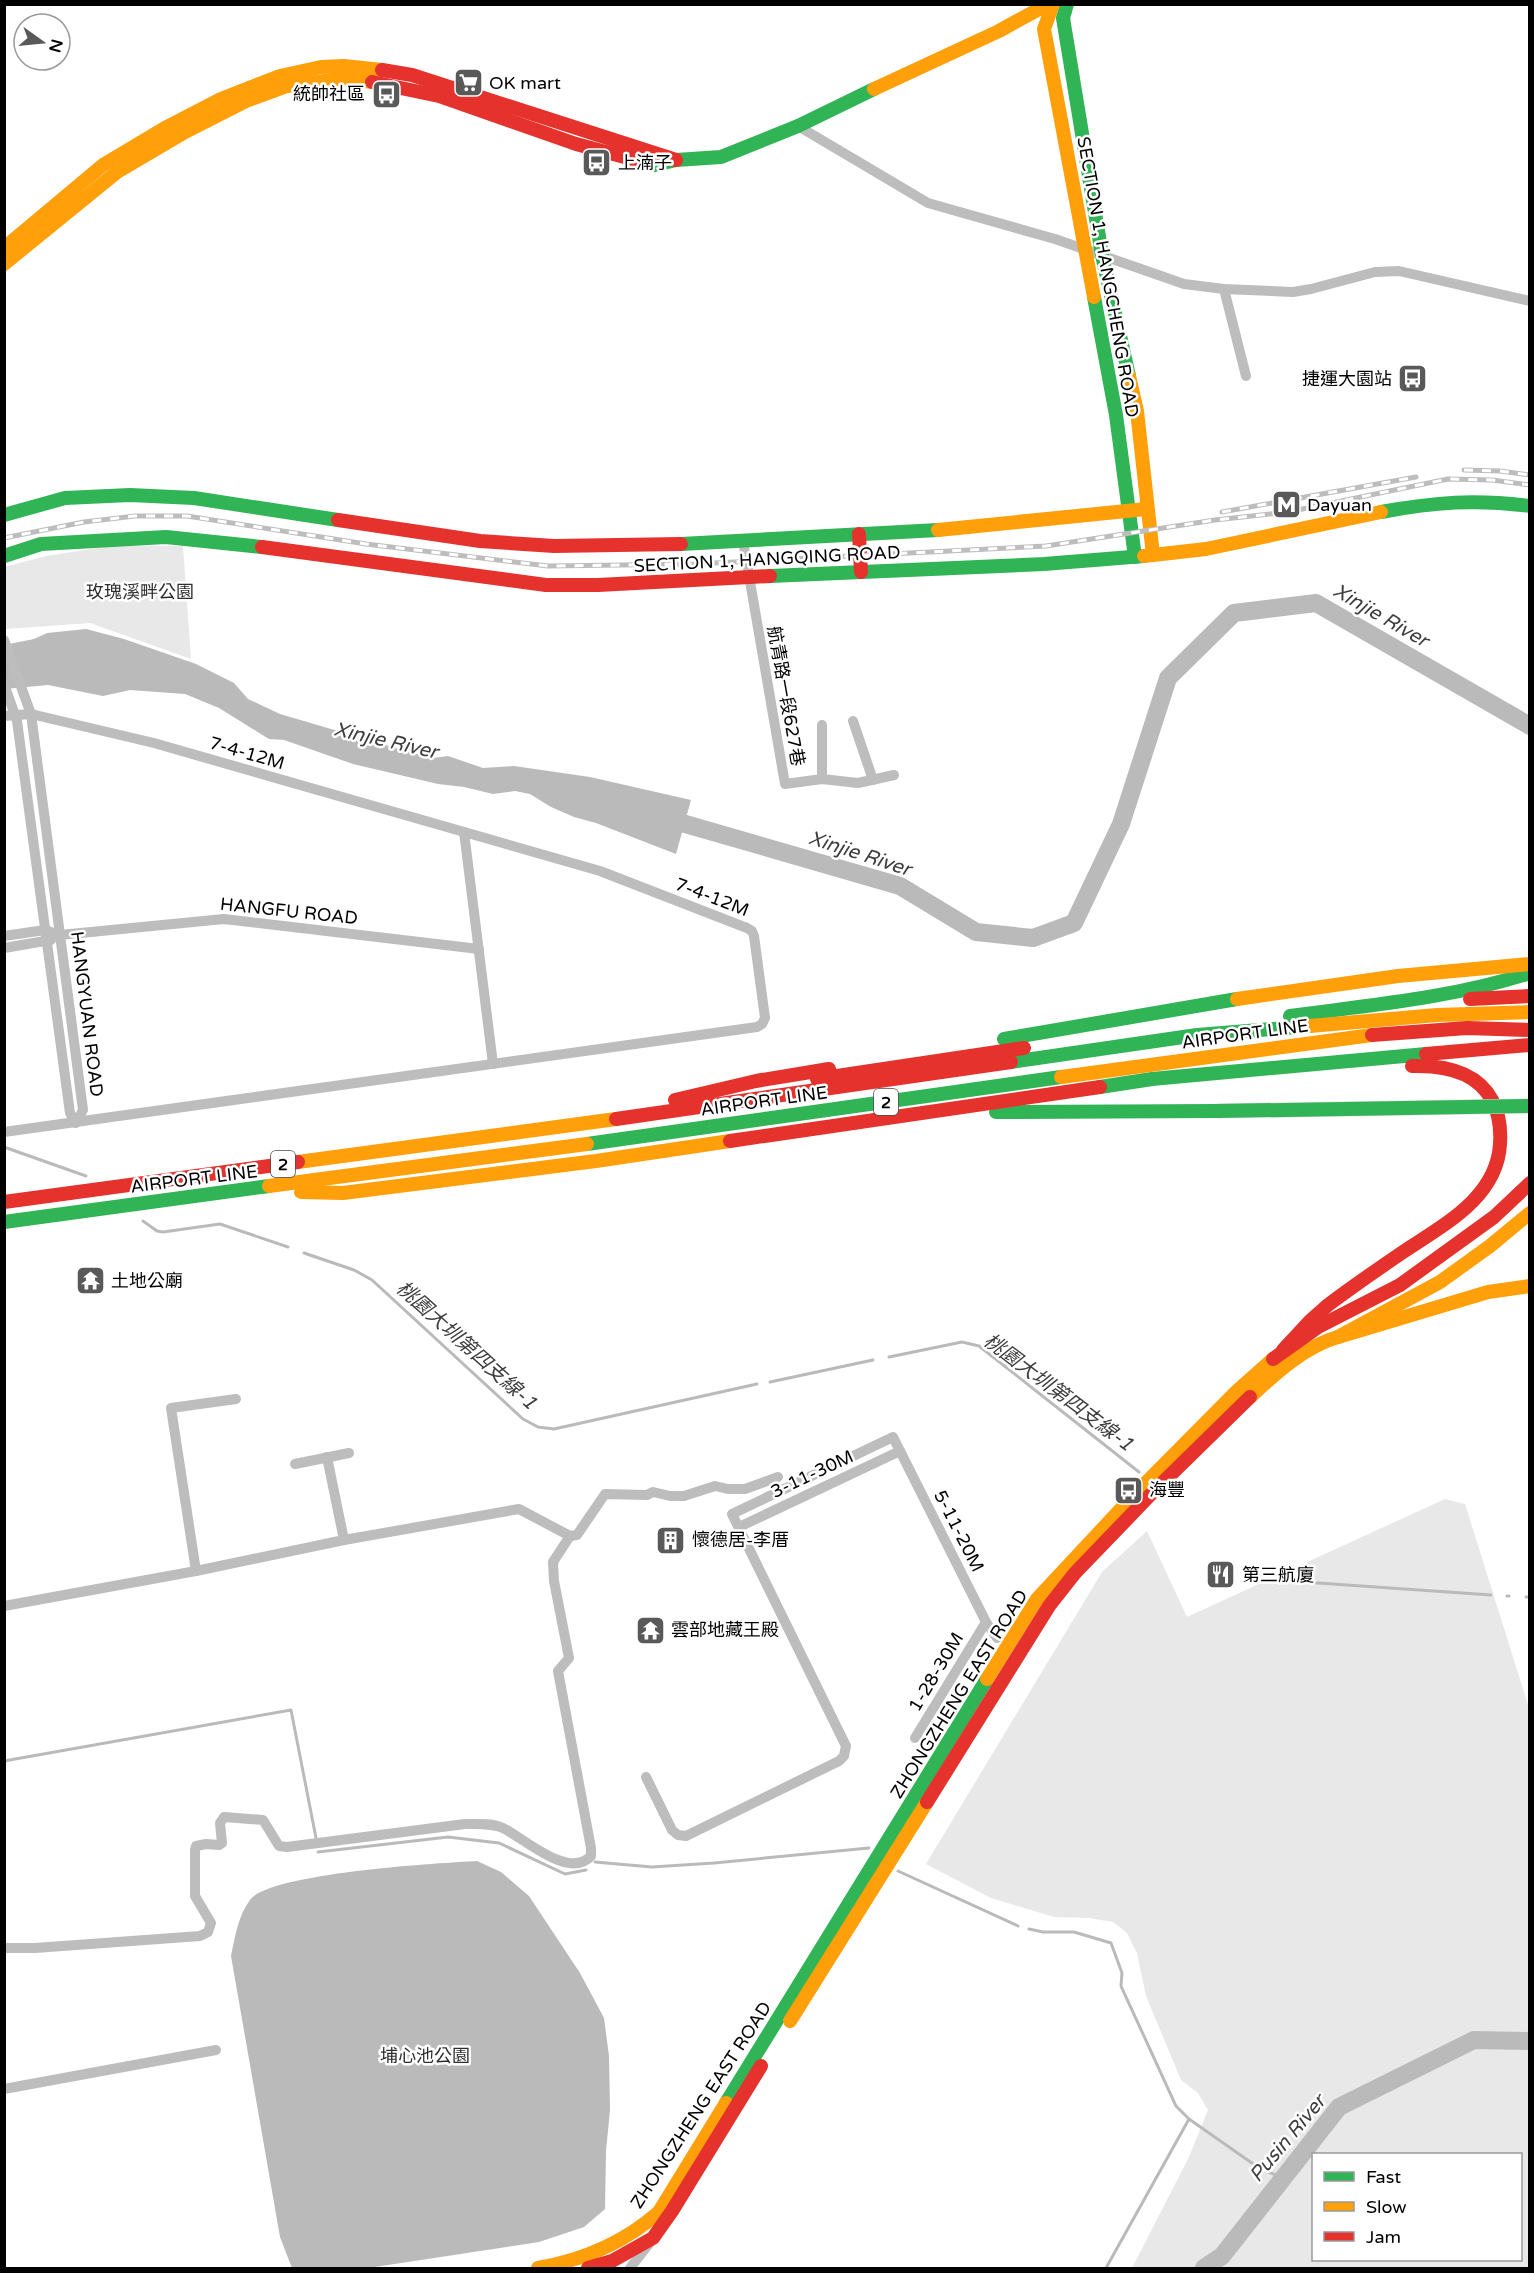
<svg xmlns="http://www.w3.org/2000/svg" width="1534" height="2273" font-family="'Varela Round','Noto Sans TC',sans-serif">
<style>
.green{fill:#e8e8e8;fill-rule:evenodd}
.water{fill:#bababa}
.lines{fill:none;stroke-linecap:round;stroke-linejoin:round}
.stream{stroke:#bababa;stroke-width:3}
.river{stroke:#bababa;stroke-width:18}
.street{stroke:#bdbdbd;stroke-width:10}
.fast{stroke:#30b455;stroke-width:14}
.slow{stroke:#ff9f0a;stroke-width:14}
.jam{stroke:#e5322d;stroke-width:14}
.rail-casing{stroke:#bdbdbd;stroke-width:5}
.rail{stroke:#fff;stroke-width:3;stroke-dasharray:9;stroke-linecap:butt}
.fast-bridge-casing{stroke:#dbdbdb;stroke-width:15;stroke-linecap:butt}
.fast-bridge{stroke:#30b455;stroke-width:14}
.labels{text-anchor:middle;stroke-width:5;stroke-linejoin:round;paint-order:stroke}
.shield{fill:#fff;stroke:#4c4c4c;stroke-width:1.5}
.shield-label{font-size:16px;font-weight:bold;fill:#000}
.poi-label{font-size:18px;fill:#000;stroke:#fff;text-anchor:start}
.street-label{font-size:18px;fill:#000;stroke:#fff}
.park-label{font-size:18px;fill:#2d2d2d;stroke:#fff}
.water-label{font-size:20px;font-style:italic;fill:#3e3e3e;stroke:#fff}
</style>
<rect width="100%" height="100%" fill="#fff"/>
<g class="green">
<polygon points="110,546 183,546 191,659 90,623 6,629 4,567 46,556"/>
<path d="M1445 1499 1465 1504 1529 1708V2268H1132L1189 2157 1208 2110 1198 2093 1181 2080 1146 1996 1137 1953 1127 1933 1113 1922 1089 1918 1054 1917 991 1898 926 1864 1102 1572 1147 1531 1187 1617ZM1314 2154H1520V2260H1314Z"/>
</g>
<g class="water">
<polygon points="86,629 124,639 196,664 234,683 248,699 280,714 406,751 433,758 448,756 483,768 514,766 590,777 691,800 676,854 596,823 574,817 551,807 530,794 515,791 493,794 464,787 438,784 353,764 284,740 269,739 219,708 185,694 130,690 103,696 48,685 5,689 4,645 34,639 47,633"/>
<path d="M477 1861 501 1872 529 1896 580 1973 604 2018 609 2056 610 2110 606 2151 605 2209 584 2227 539 2242 368 2268H292L280 2237 231 1956C235 1937 238 1916 250 1900 269 1873 439 1863 477 1861Z"/>
</g>
<g class="lines">
<g class="stream">
<polyline points="4,1147 86,1176"/>
<polyline points="143,1221 157,1231 163,1232 220,1224 288,1247"/>
<polyline points="304,1253 354,1270 372,1280 523,1419 538,1427 554,1429 757,1384"/>
<polyline points="889,1357 962,1342 979,1346 1139,1472"/>
<polyline points="770,1382 873,1360"/>
<polyline points="1275,1580 1491,1595"/>
<polyline points="1507,1596 1509,1596"/>
<polyline points="1526,1597 1530,1597"/>
<polyline points="4,1761 291,1710 316,1838"/>
<polyline points="318,1852 448,1837 499,1843 565,1874 586,1870"/>
<polyline points="595,1862 652,1867 714,1863 869,1848"/>
<polyline points="898,1871 1018,1926"/>
<polyline points="1029,1929 1043,1932 1074,1932 1111,1943 1122,1973 1121,1986 1176,2106 1189,2119 1259,2168 1283,2178"/>
<polyline points="1106,2268 1189,2119"/>
</g>
<g class="river">
<polyline points="661,817 900,886 976,932 1033,938 1074,923 1121,824 1168,678 1234,613 1316,603 1530,726"/>
<polyline points="1204,2268 1222,2256 1339,2107 1474,2040 1530,2041"/>
</g>
<g class="street">
<polyline points="798,126 928,203 1055,239 1184,284 1224,289 1293,292 1311,289 1375,272 1399,271 1530,301"/>
<polyline points="1224,289 1246,376"/>
<polyline points="743,541 785,784 822,779 858,783 894,775"/>
<polyline points="4,640 31,714 83,1110 76,1123 70,1113 17,721 4,684"/>
<polyline points="4,716 31,714 154,743 600,871 747,928 752,931 754,936 765,1018 762,1024 757,1027 4,1132"/>
<polyline points="853,721 873,780"/>
<polyline points="822,779 822,725"/>
<polyline points="464,832 493,1064"/>
<polyline points="4,936 45,930 60,935 224,919 479,949"/>
<polyline points="4,948 51,940"/>
<polyline points="327,1457 344,1540"/>
<polyline points="295,1464 349,1453"/>
<polyline points="739,1527 900,1451"/>
<polyline points="196,1571 171,1408 236,1399"/>
<polyline points="4,1606 196,1571 344,1540 519,1509 570,1536 577,1535 605,1494 647,1495 653,1492 670,1496 684,1496 715,1486 728,1489 745,1489 778,1477"/>
<polyline points="915,1738 986,1622"/>
<polyline points="646,1777 672,1830 678,1835 686,1836 839,1761 844,1756 846,1746 732,1514 893,1437 986,1622 997,1638"/>
<path d="M4 1948H35L200 1936 208 1932 211 1923 195 1896V1850L196 1846 206 1844 219 1845 222 1843 220 1823 224 1817 263 1820 279 1846 287 1847 465 1824C478 1824 492 1823 503 1828 525 1839 569 1880 591 1856V1848L558 1671 569 1658 554 1581 553 1562 570 1536"/>
<polyline points="4,2089 216,2050"/>
<polyline points="630,2268 649,2244"/>
</g>
<g class="fast">
<polyline points="1067,4 1063,18 1102,255 1129,376"/>
<polyline points="647,163 655,165 676,160 721,157 798,126 874,89"/>
<polyline points="1094,297 1116,415 1135,557"/>
<path d="M1381 512C1435 502 1475 499 1530 506"/>
<polyline points="4,515 65,498 130,495 194,498 338,520"/>
<polyline points="681,544 938,530"/>
<polyline points="4,556 41,544 166,537 262,547"/>
<polyline points="770,576 1044,564 1144,556"/>
<path d="M1290 1016C1371 1005 1452 998 1530 973"/>
<polyline points="1004,1039 1237,999"/>
<polyline points="1011,1062 1197,1035 1310,1026"/>
<polyline points="1100,1087 1152,1079 1426,1054"/>
<polyline points="996,1112 1217,1111"/>
<polyline points="587,1144 1061,1077"/>
<polyline points="4,1222 269,1186"/>
<polyline points="726,2103 987,1679"/>
</g>
<g class="slow">
<polyline points="1053,4 1044,29 1094,297"/>
<polyline points="874,89 999,31 1048,4"/>
<polyline points="4,248 103,165 165,128 221,99 280,76 321,67 344,66 382,70"/>
<polyline points="4,264 117,172 185,132 246,101 287,86 347,78 372,82"/>
<polyline points="1129,376 1137,411 1153,555"/>
<polyline points="938,530 1146,509"/>
<polyline points="1144,556 1206,549 1381,512"/>
<polyline points="1237,999 1398,976 1530,964"/>
<polyline points="1310,1026 1437,1015 1530,1012"/>
<polyline points="1061,1077 1372,1035"/>
<polyline points="298,1162 616,1119"/>
<polyline points="269,1186 587,1144"/>
<polyline points="301,1192 343,1193 596,1161 730,1141"/>
<polyline points="1338,1337 1488,1292 1530,1286"/>
<path d="M1250 1397C1275 1374 1305 1346 1338 1337L1440 1282 1490 1246 1530 1213"/>
<polyline points="987,1679 1037,1599 1134,1495 1237,1391 1273,1359"/>
<polyline points="790,2021 927,1802"/>
<path d="M538 2268C584 2260 624 2243 659 2212L726 2103"/>
</g>
<g class="jam">
<polyline points="382,70 412,75 676,160"/>
<polyline points="372,82 439,96 576,144 647,163"/>
<polyline points="338,520 480,541 554,546 681,544"/>
<polyline points="859,534 861,572"/>
<polyline points="262,547 546,585 598,585 770,576"/>
<polyline points="1470,999 1530,996"/>
<polyline points="1372,1035 1467,1028 1530,1030"/>
<polyline points="1426,1054 1530,1045"/>
<polyline points="817,1079 1024,1048"/>
<polyline points="675,1100 756,1081 829,1069"/>
<polyline points="616,1119 1011,1062"/>
<polyline points="730,1141 1100,1087"/>
<polyline points="4,1202 298,1162"/>
<path d="M1283 1350 1310 1321 1328 1305C1352 1287 1378 1269 1403 1252 1443 1225 1497 1198 1500 1144 1501 1129 1499 1113 1492 1100 1476 1070 1442 1065 1412 1066"/>
<polyline points="1273,1359 1318,1327 1400,1285 1494,1217 1530,1183"/>
<polyline points="927,1802 1049,1606 1075,1573 1153,1492 1250,1397"/>
<polyline points="588,2268 612,2261 653,2238 672,2211 761,2066"/>
</g>
<defs>
<g id="rail">
<polyline points="1464,470 1500,471 1530,475"/>
<polyline points="1222,512 1416,477"/>
<polyline points="4,538 84,522 135,516 187,516 366,544 548,566 694,564 1046,546 1215,520 1288,512 1448,479 1492,480 1530,485"/>
</g>
</defs>
<use href="#rail" class="rail-casing"/>
<use href="#rail" class="rail"/>
<defs>
<polyline id="fast-bridge" points="1217,1111 1530,1106"/>
</defs>
<use href="#fast-bridge" class="fast-bridge-casing"/>
<use href="#fast-bridge" class="fast-bridge"/>
</g>
<defs>
<symbol id="supermarket-square" viewBox="-11 -11 22 22"><rect x="-9" y="-9" width="18" height="18" rx="4" fill="#595959" stroke="#fff"/><path d="M-6-5.5h2.5l.6 2H6L4.5 2H-2.5L-4.4-4H-6ZM-1.5 3.2a1.3 1.3 0 1 0 .1 0ZM3 3.2a1.3 1.3 0 1 0 .1 0Z" fill="#fff"/></symbol>
<symbol id="bus-square" viewBox="-11 -11 22 22"><rect x="-9" y="-9" width="18" height="18" rx="4" fill="#595959" stroke="#fff"/><path d="M-5-6H5V4H4V6H2V4H-2V6H-4V4H-5ZM-3.5-4V0h7V-4ZM-3.5 1.2v1.5H-2V1.2ZM2 1.2v1.5H3.5V1.2Z" fill="#fff"/></symbol>
<symbol id="metro-square" viewBox="-11 -11 22 22"><rect x="-9" y="-9" width="18" height="18" rx="4" fill="#595959" stroke="#fff"/><path d="M-5.5 5V-5H-3L0 0L3-5H5.5V5H3V-.5L0 4L-3-.5V5Z" fill="#fff"/></symbol>
<symbol id="temple-square" viewBox="-11 -11 22 22"><rect x="-9" y="-9" width="18" height="18" rx="4" fill="#595959" stroke="#fff"/><path d="M0-6L5-2H3V0L6.5 2.5H4V6H1.5V3h-3V6H-4V2.5H-6.5L-3 0V-2H-5Z" fill="#fff"/></symbol>
<symbol id="building-square" viewBox="-11 -11 22 22"><rect x="-9" y="-9" width="18" height="18" rx="4" fill="#595959" stroke="#fff"/><path d="M-4-6H4V6H1V3H-1V6H-4ZM-2.5-4.3h1.7v1.8h-1.7ZM.8-4.3h1.7v1.8H.8ZM-2.5-1h1.7V.8h-1.7ZM.8-1h1.7V.8H.8Z" fill="#fff"/></symbol>
<symbol id="restaurant-square" viewBox="-11 -11 22 22"><rect x="-9" y="-9" width="18" height="18" rx="4" fill="#595959" stroke="#fff"/><path d="M-5-6h1v4h1v-4h1v4h1v-4h1v5L-1.5 .5V6h-2V.5L-5-1ZM5-6V6H3V1.5H1.5Q1.5-4 5-6Z" fill="#fff"/></symbol>
</defs>
<g fill-rule="evenodd">
<use href="#supermarket-square" x="452" y="66" width="33" height="33"/>
<use href="#bus-square" x="370" y="78" width="33" height="33"/>
<use href="#bus-square" x="580" y="146" width="33" height="33"/>
<use href="#bus-square" x="1396" y="362" width="33" height="33"/>
<use href="#metro-square" x="1270" y="488" width="33" height="33"/>
<use href="#temple-square" x="74" y="1264" width="33" height="33"/>
<use href="#bus-square" x="1112" y="1474" width="33" height="33"/>
<use href="#building-square" x="654" y="1524" width="33" height="33"/>
<use href="#restaurant-square" x="1204" y="1558" width="33" height="33"/>
<use href="#temple-square" x="634" y="1614" width="33" height="33"/>
</g>
<g class="labels">
<g class="shield">
<rect x="874" y="1089" width="24" height="26" rx="4.5"/>
<rect x="271" y="1151" width="24" height="26" rx="4.5"/>
</g>
<g class="shield-label">
<text x="886" y="1108">2</text>
<text x="283" y="1170">2</text>
</g>
<g class="poi-label">
<text x="489" y="89">OK mart</text>
<text x="365" y="100" text-anchor="end">統帥社區</text>
<text x="618" y="169">上湳子</text>
<text x="1392" y="385" text-anchor="end">捷運大園站</text>
<text x="1307" y="511">Dayuan</text>
<text x="111" y="1287">土地公廟</text>
<text x="1149" y="1496">海豐</text>
<text x="692" y="1546">懷德居-李厝</text>
<text x="1242" y="1581">第三航廈</text>
<text x="671" y="1636">雲部地藏王殿</text>
</g>
<g class="street-label">
<text transform="translate(1108 277) rotate(80)" y="6">SECTION 1, HANGCHENG ROAD</text>
<text transform="translate(767 559) rotate(-3)" y="6">SECTION 1, HANGQING ROAD</text>
<text transform="translate(786 696) rotate(80)" y="6">航青路一段627巷</text>
<text transform="translate(247 753) rotate(16)" y="6">7-4-12M</text>
<text transform="translate(712 897) rotate(21)" y="6">7-4-12M</text>
<text transform="translate(289 911) rotate(6)" y="6">HANGFU ROAD</text>
<text transform="translate(87 1014) rotate(83)" y="6">HANGYUAN ROAD</text>
<text transform="translate(1245 1034) rotate(-8)" y="6">AIRPORT LINE</text>
<text transform="translate(764 1101) rotate(-8)" y="6">AIRPORT LINE</text>
<text transform="translate(194 1179) rotate(-7)" y="6">AIRPORT LINE</text>
<text transform="translate(812 1474) rotate(-25)" y="6">3-11-30M</text>
<text transform="translate(959 1531) rotate(63)" y="6">5-11-20M</text>
<text transform="translate(936 1672) rotate(-59)" y="6">1-28-30M</text>
<text transform="translate(959 1694) rotate(-58)" y="6">ZHONGZHENG EAST ROAD</text>
<text transform="translate(701 2105) rotate(-57)" y="6">ZHONGZHENG EAST ROAD</text>
</g>
<g class="park-label">
<text x="140" y="598">玫瑰溪畔公園</text>
<text x="425" y="2062">埔心池公園</text>
</g>
<g class="water-label">
<text transform="translate(1381 615) rotate(30)" y="7">Xinjie River</text>
<text transform="translate(386 740) rotate(13)" y="7">Xinjie River</text>
<text transform="translate(860 853) rotate(18)" y="7">Xinjie River</text>
<text transform="translate(467 1345) rotate(42)" y="7">桃園大圳第四支線-1</text>
<text transform="translate(1059 1392) rotate(37)" y="7">桃園大圳第四支線-1</text>
<text transform="translate(1287 2138) rotate(-50)" y="7">Pusin River</text>
</g>
</g>
<rect width="1534" height="2273" fill="none" stroke="#000000" stroke-width="12"/>
<rect x="1312" y="2153" width="210" height="108" fill="#ffffff" stroke="#999999" stroke-width="1.5"/>
<rect x="1324" y="2172" width="30" height="9" fill="#30b455" stroke="#999999" stroke-width="1.5"/>
<text x="1366" y="2183" font-size="18" fill="#000000">Fast</text>
<rect x="1324" y="2202" width="30" height="9" fill="#ff9f0a" stroke="#999999" stroke-width="1.5"/>
<text x="1366" y="2213" font-size="18" fill="#000000">Slow</text>
<rect x="1324" y="2232" width="30" height="9" fill="#e5322d" stroke="#999999" stroke-width="1.5"/>
<text x="1366" y="2243" font-size="18" fill="#000000">Jam</text>
<g transform="translate(42 42) rotate(105)"><circle r="28" fill="#ffffff" stroke="#999999" stroke-width="1.5"/>
<path d="M0-4.5L10 22L0 15L-10 22Z" fill="#595959"/>
<text y="-9" font-size="16" font-weight="bold" text-anchor="middle" fill="#000000">N</text>
</g>
</svg>
